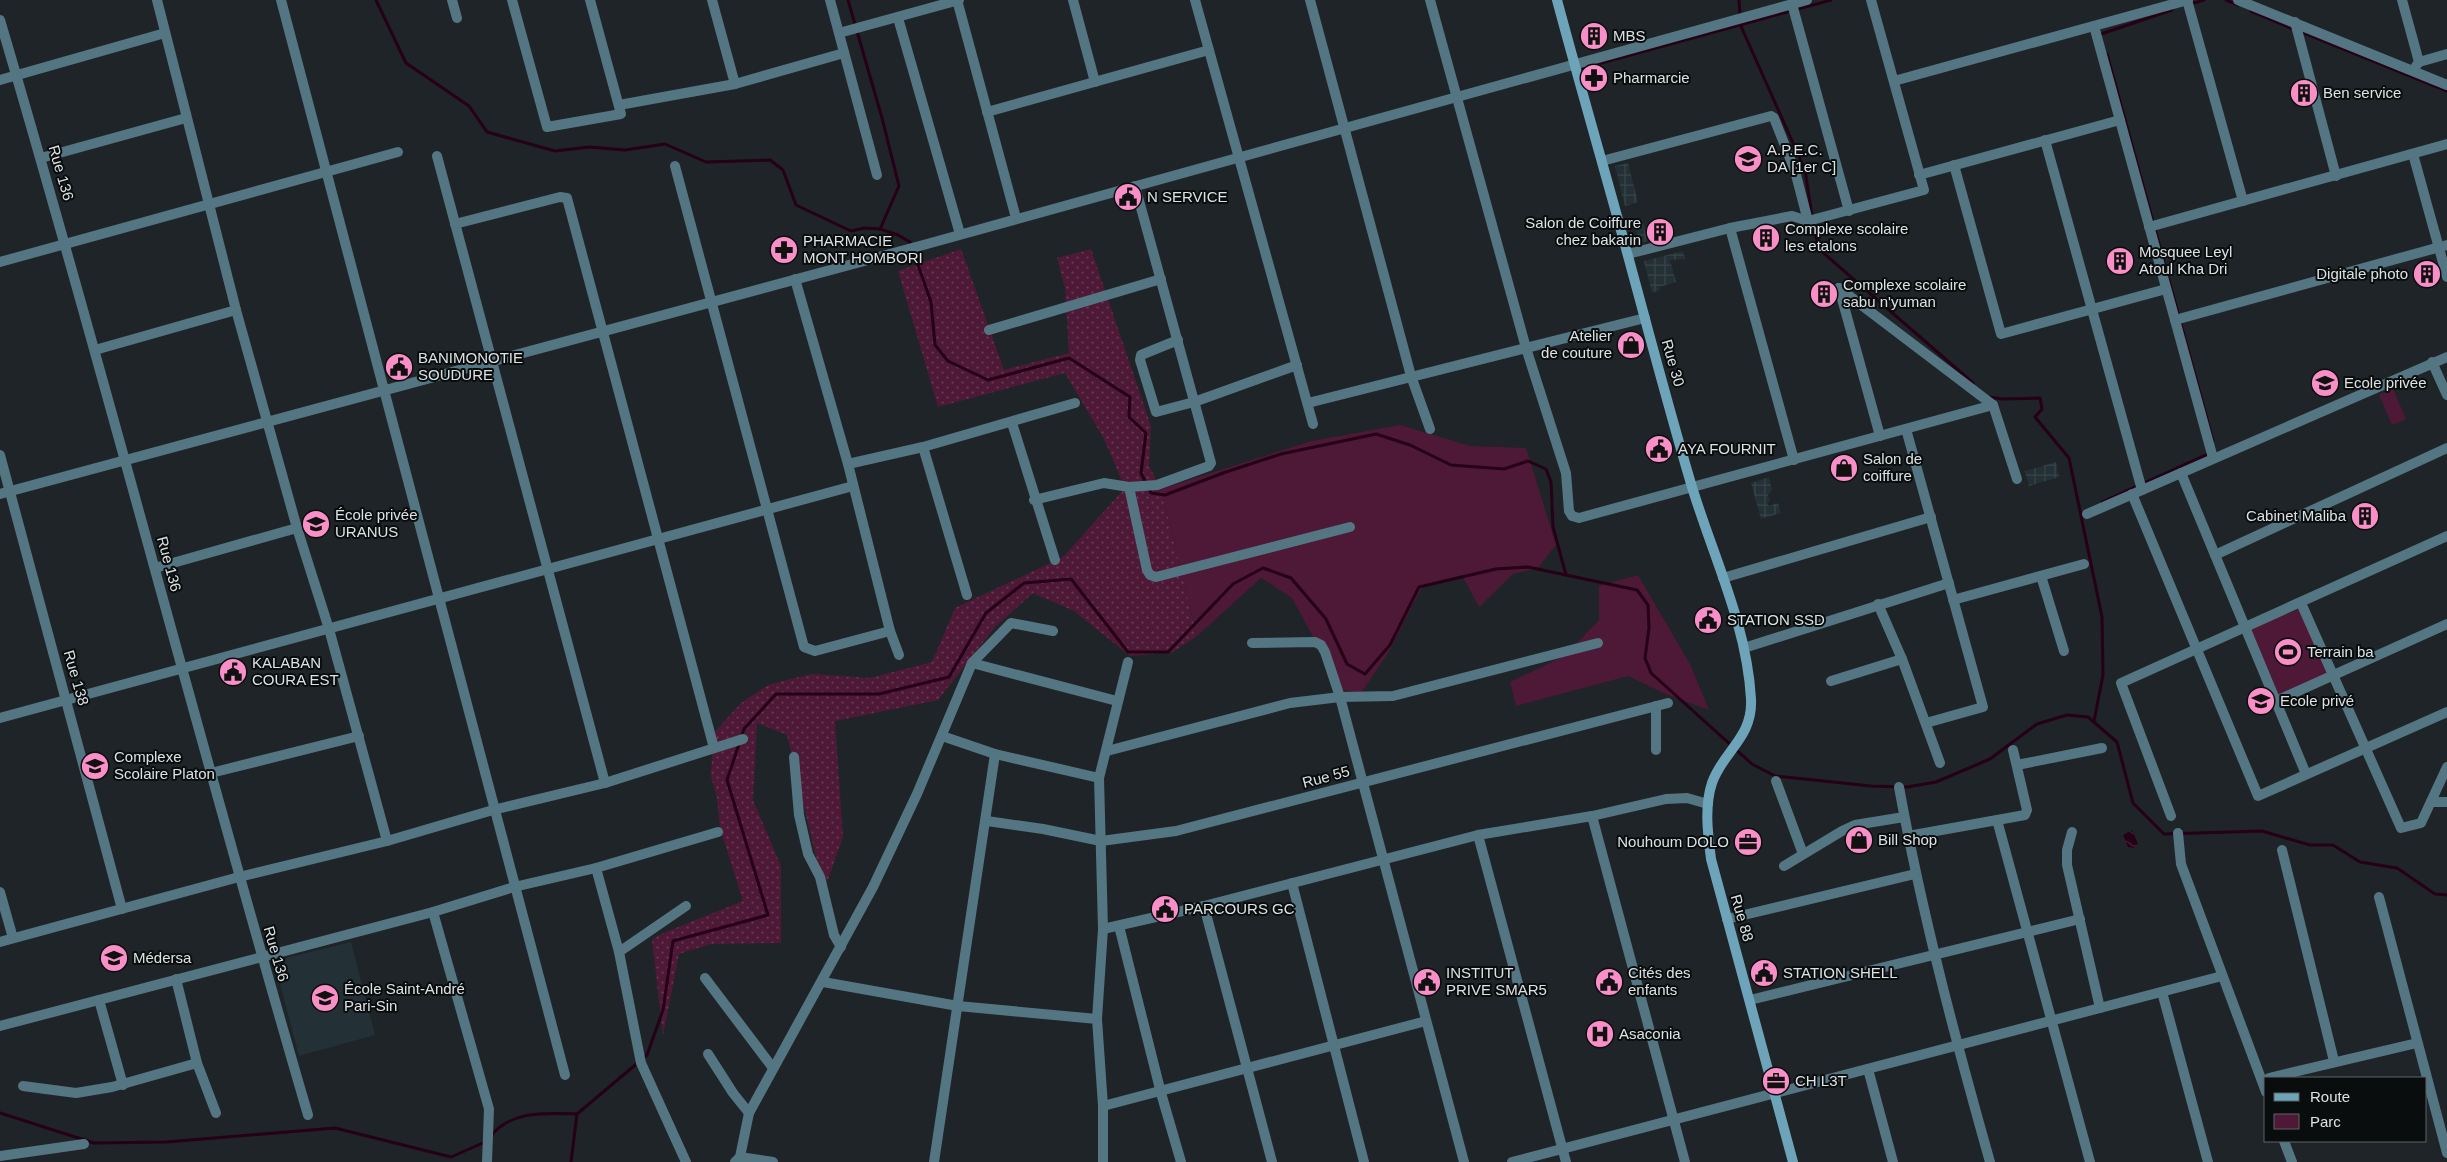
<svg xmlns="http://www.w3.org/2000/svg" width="2447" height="1162" font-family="Arial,sans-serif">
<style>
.built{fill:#233035}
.industrial{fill:url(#industrial-grid)}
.grass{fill:url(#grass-dots)}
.park{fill:#4e1937}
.water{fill:url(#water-waves)}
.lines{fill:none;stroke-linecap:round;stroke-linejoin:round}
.stream{stroke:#260016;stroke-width:3}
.minor{stroke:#547582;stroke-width:10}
.secondary{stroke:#6ea4b9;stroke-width:10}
.labels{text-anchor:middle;stroke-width:4;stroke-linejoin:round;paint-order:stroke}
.poi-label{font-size:15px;fill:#dde1e3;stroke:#0a0d0e;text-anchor:start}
.street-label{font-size:15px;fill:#dde1e3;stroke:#0a0d0e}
</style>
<defs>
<pattern id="industrial-grid" width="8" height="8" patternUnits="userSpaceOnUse" patternTransform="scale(1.25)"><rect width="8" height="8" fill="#233035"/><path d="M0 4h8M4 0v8" fill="none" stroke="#384448"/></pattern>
<pattern id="grass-dots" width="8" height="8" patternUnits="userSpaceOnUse" patternTransform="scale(1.25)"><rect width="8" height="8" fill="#4e1937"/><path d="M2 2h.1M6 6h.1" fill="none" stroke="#673a54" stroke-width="1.8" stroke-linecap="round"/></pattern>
<pattern id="water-waves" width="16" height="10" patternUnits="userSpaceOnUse" patternTransform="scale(1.25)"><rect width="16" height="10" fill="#260016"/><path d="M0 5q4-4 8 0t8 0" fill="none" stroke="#452538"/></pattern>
</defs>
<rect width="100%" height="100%" fill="#1e2427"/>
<polygon class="built" points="351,942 375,1035 299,1056 274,961"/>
<g class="industrial">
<polygon points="1628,163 1638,202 1625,206 1615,166"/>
<polygon points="1642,219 1648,241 1640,243 1633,222"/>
<polygon points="1683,251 1685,259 1670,260 1676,282 1659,287 1660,290 1652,293 1644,261"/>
<polygon points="2056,462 2059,477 2029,486 2025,471"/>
<polygon points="1769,477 1772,490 1768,495 1770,501 1767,503 1769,506 1778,503 1781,513 1761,519 1751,483"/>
</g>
<polygon class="grass" points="961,249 1004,370 1069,353 1065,288 1057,258 1091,249 1151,426 1149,466 1161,489 1197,636 1173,652 1130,656 1074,611 1033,593 995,627 938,700 835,721 843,837 824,891 787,735 757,723 753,800 781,866 781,943 711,944 679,954 663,1035 652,940 661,934 743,901 720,828 717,798 711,776 713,734 741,703 768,685 811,674 870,678 932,662 955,608 1063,557 1125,488 1104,439 1065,373 938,407 898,271"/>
<g class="park">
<polygon points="2393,389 2406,419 2392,425 2379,395"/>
<polygon points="1400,425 1470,446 1526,448 1556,545 1538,568 1513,574 1479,607 1462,575 1423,585 1390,650 1361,693 1335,689 1318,646 1292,598 1261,578 1197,636 1161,489 1312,441"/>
<polygon points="1638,575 1690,664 1709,710 1668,695 1628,676 1516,706 1510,682 1564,656 1599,620 1599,586"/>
<polygon points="2299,609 2328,674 2277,696 2247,630"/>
</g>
<polygon class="water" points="2132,830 2138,844 2134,848 2128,847 2123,835"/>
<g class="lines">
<g class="stream">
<polyline points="376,0 406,63 469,106 487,132 555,151 589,147 625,150 665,144 706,162 770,160 783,170 796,205 851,231 864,228 880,229 898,235 910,242 931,302 935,345 948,361 988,380 1069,358 1130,397 1129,417 1146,433 1141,473 1146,483"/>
<polyline points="848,0 882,118 899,186 880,229"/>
<polyline points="1739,0 1740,16"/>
<polyline points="2226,0 2238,5"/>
<polyline points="2190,4 2204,0"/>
<polyline points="2251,11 2293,29"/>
<polyline points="1740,24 1805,170 1812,216"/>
<polyline points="2299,31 2447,91"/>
<polyline points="2101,34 2172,10"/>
<polyline points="2107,54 2213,441"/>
<polyline points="1583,68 1831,0"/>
<polyline points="1813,227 1820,250 1973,383"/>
<polyline points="1989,397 2003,399 2040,398 2042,409 2035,417 2069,458 2102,617 2103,675 2094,721"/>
<polyline points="1149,489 1151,493 1165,495 1223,473 1281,454 1376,434 1410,445 1451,465 1504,469 1528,461 1546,469 1551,482 1553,527 1566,575"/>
<polyline points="2102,502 2210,453"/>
<polyline points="0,1113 94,1143 166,1142 335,1128 451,1157 485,1142"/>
<path d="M491 1136C511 1110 548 1113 577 1114"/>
<polyline points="571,1162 577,1114 647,1055 663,1010 673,941 768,915 727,780 744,729 776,694 879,694 949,677 986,613 1024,583 1071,579 1128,652 1168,652 1233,584 1263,568 1291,578 1326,619 1347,664 1365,674 1390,645 1419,587 1496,569 1528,567 1637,590 1648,605 1649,628 1645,658 1651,673 1752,764 1775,776 1871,786 1907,787 1936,782 1990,759 2037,724 2067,715 2088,717 2117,742 2133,803 2164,834 2262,831 2310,845 2333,845 2360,862 2397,868 2435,894 2447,895"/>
</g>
<g class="minor">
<polyline points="157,0 236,310 297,528 329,629 387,841"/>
<polyline points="281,0 565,1075"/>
<polyline points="452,0 457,18"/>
<polyline points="512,0 547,127 621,114 590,0"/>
<polyline points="712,0 735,84"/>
<polyline points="830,0 877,175"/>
<polyline points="957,0 1016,218"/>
<polyline points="1073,0 1095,82"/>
<polyline points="1195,0 1313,424"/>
<polyline points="1310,0 1411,376 1430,429"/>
<polyline points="1430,0 1526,348 1566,473 1569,511 1572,516 1579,518 1993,405"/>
<polyline points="2187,0 2243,201"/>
<polyline points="2238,0 2447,85"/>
<polyline points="2402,0 2419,62"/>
<polyline points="1792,4 1849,211"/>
<polyline points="898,18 960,234"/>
<path d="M0 20C108 384 201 751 308 1115"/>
<polyline points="2295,22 2336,176"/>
<polyline points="2094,26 2213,458"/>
<polyline points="839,33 959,0"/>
<polyline points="2416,66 2419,62 2447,54"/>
<polyline points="0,80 165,33"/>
<polyline points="1894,81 2188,0"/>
<polyline points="619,105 735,84 844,53"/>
<polyline points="987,112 1209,50"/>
<polyline points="2045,140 2142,490"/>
<polyline points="2413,154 2447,277"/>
<polyline points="437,156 605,783"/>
<polyline points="41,158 186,118"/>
<polyline points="1602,161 1771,116 1774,118 1795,171 1808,221"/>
<polyline points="1954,165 2001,334 2166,289"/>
<polyline points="675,166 804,647 815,651 890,631 899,655"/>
<polyline points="1919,175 2120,120"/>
<polyline points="455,224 560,197 567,198 714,748"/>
<polyline points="2149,227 2447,144"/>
<polyline points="1730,228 1794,460"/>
<polyline points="1628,254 1730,228 1792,216 1808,221 1924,190 1871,0"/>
<polyline points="0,262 398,152"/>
<polyline points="795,279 848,464 890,631"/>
<polyline points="1839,288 1993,405 2017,479"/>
<polyline points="1839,288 1880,436"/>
<polyline points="2175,320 2447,245"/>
<polyline points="989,330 1161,279"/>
<polyline points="1178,340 1141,355 1140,360 1156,412 1194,402 1297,365"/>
<polyline points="95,350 236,310"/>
<polyline points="2432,362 2447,395"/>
<polyline points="1308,403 1645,318"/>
<polyline points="1012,423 1055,560"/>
<polyline points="1906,429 1983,707 1926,723"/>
<polyline points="923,447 967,595"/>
<polyline points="0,455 122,909"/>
<polyline points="848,464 923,447 1075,403"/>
<polyline points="2181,473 2306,774"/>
<polyline points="1129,487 1147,570 1150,575 1156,577 1350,527"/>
<polyline points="0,494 927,244 1807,0"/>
<polyline points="2132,494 2258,796 2447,712"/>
<polyline points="1034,500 1104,483 1129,487 1157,485 1209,466 1211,463 1135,186"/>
<polyline points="2087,514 2447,357"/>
<polyline points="2215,555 2447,448"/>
<polyline points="155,568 297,528"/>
<polyline points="2041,576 2064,651"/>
<polyline points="1723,578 1931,517"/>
<polyline points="1953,600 2084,564"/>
<polyline points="2301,603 2401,828 2421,823 2447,767"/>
<polyline points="1878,604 1902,659 1940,763"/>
<polyline points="1252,643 1315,642 1321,645 1325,652 1340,697 1464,1162"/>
<polyline points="1744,648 1949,583"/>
<polyline points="972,663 1117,701"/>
<polyline points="1831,681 1902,659"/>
<polyline points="2276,701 2447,624"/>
<polyline points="0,718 853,486"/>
<polyline points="942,736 995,754 1099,778"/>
<polyline points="1656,750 1656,706"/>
<polyline points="1107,751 1290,703 1340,697 1393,696 1598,643"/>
<polyline points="794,757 799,815 808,854 820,877 834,935 841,947"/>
<polyline points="2017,765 2102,748"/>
<polyline points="211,773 359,736"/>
<polyline points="1776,781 1803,854"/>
<path d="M1899 787C1922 914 1955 1038 1990 1162"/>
<polyline points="2431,802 2447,802"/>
<polyline points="1592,816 1685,1162"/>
<polyline points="2171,816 2121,683 2447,536"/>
<polyline points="1997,820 2090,1162"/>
<polyline points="987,821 1043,829 1101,841 1176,831 1668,703"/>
<polyline points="2072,832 2067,850 2067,865 2100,1008"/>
<polyline points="2178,833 2181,864 2266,1092"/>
<polyline points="1478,835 1566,1162"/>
<polyline points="1908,836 2025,815 2027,810 2013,750"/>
<polyline points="2282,850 2334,1061"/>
<polyline points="1784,866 1842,831 1855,825 1904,817"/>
<polyline points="596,868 619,952 641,1063 686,1162"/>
<polyline points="1292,883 1364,1162"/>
<polyline points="0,892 13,938"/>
<polyline points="2379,897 2447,1153"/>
<polyline points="1204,906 1272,1162"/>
<polyline points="433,912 489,1109 487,1162"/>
<polyline points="1727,919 1915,874"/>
<polyline points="1119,926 1161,1093 1181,1162"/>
<polyline points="1103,929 1204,906 1478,835 1592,816 1666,799 1687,798 1708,804"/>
<polyline points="0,942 239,877 387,841 493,810 605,783 743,739"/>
<polyline points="619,952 686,906"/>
<polyline points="705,978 773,1068"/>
<polyline points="176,979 197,1063 216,1113"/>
<polyline points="823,982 958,1006 1097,1019"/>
<polyline points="2162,992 2208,1162"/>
<polyline points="99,1000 123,1085"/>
<polyline points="1750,1000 2080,919"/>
<polyline points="0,1026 433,912 514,887 596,868 718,832"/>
<polyline points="708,1054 733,1093 749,1113"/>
<polyline points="1868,1069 1893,1162"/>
<polyline points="2269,1078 2417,1043"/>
<polyline points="23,1086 76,1093 112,1087 197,1063"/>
<polyline points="1103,1106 1426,1021"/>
<polyline points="2284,1141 2292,1162"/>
<polyline points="0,1156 84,1144"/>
<polyline points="740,1157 773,1162"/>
<polyline points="735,1162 740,1157 749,1113 873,887 917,794 972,663 1011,623 1053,631"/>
<polyline points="934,1162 995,754"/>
<polyline points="1103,1162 1103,1106 1097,1019 1103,929 1099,778 1128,662"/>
<polyline points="1512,1162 2222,976"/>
</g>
<path class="secondary" d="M1557 0C1580 86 1605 171 1628 256 1649 333 1669 410 1692 487 1713 556 1747 625 1751 699 1753 738 1723 751 1712 783 1704 807 1708 835 1711 859L1793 1162"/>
</g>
<defs>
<symbol id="building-disc" viewBox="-11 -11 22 22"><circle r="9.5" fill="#fa8fc7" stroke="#0a0d0e"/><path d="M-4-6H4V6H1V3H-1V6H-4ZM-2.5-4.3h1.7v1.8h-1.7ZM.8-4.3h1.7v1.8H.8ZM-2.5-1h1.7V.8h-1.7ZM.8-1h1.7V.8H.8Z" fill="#111"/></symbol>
<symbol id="pharmacy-disc" viewBox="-11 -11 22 22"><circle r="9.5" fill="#fa8fc7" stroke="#0a0d0e"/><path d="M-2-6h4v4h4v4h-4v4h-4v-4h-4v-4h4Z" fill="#111"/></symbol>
<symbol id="school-disc" viewBox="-11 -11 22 22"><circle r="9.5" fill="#fa8fc7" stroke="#0a0d0e"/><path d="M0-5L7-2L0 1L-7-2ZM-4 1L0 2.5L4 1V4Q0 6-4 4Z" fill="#111"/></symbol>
<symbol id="civic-disc" viewBox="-11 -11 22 22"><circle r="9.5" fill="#fa8fc7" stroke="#0a0d0e"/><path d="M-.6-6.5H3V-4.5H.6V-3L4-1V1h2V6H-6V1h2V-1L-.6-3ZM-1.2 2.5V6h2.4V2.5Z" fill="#111"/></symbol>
<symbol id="shop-disc" viewBox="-11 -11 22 22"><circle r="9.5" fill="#fa8fc7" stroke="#0a0d0e"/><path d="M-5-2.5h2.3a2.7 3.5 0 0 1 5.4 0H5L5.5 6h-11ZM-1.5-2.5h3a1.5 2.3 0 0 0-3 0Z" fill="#111"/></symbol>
<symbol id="stadium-disc" viewBox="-11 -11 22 22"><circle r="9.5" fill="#fa8fc7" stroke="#0a0d0e"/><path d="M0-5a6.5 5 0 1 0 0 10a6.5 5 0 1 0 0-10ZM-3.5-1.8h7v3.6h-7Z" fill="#111"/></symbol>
<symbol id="office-disc" viewBox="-11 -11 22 22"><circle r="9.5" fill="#fa8fc7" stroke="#0a0d0e"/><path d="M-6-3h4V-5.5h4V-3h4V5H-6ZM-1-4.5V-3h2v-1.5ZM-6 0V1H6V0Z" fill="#111"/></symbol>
<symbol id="hospital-disc" viewBox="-11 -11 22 22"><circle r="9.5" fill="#fa8fc7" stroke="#0a0d0e"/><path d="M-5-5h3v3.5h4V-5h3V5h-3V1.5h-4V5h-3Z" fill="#111"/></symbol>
</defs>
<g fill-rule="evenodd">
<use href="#building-disc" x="1578" y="20" width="32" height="32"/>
<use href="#pharmacy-disc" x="1578" y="62" width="32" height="32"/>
<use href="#building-disc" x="2288" y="77" width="32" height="32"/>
<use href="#school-disc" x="1732" y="143" width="32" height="32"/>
<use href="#civic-disc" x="1112" y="181" width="32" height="32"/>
<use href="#building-disc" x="1644" y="216" width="32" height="32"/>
<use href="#building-disc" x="1750" y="222" width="32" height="32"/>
<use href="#pharmacy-disc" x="768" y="234" width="32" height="32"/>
<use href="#building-disc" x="2104" y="245" width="32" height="32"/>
<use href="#building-disc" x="2411" y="258" width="32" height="32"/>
<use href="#building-disc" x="1808" y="278" width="32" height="32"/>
<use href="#shop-disc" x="1615" y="329" width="32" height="32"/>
<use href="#civic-disc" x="383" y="351" width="32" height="32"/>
<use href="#school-disc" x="2309" y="367" width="32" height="32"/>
<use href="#civic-disc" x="1643" y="433" width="32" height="32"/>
<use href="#shop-disc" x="1828" y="452" width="32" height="32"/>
<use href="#building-disc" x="2349" y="500" width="32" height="32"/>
<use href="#school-disc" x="300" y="508" width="32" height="32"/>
<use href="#civic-disc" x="1692" y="604" width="32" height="32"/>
<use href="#stadium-disc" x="2272" y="636" width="32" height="32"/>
<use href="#civic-disc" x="217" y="656" width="32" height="32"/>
<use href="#school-disc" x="2245" y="685" width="32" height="32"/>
<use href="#school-disc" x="79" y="750" width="32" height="32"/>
<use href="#shop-disc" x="1843" y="824" width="32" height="32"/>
<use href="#office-disc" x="1732" y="826" width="32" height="32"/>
<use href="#civic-disc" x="1149" y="893" width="32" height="32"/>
<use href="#school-disc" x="98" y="942" width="32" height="32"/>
<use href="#civic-disc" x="1748" y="957" width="32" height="32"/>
<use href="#civic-disc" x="1411" y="966" width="32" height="32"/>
<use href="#civic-disc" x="1593" y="966" width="32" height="32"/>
<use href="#school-disc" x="309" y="982" width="32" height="32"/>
<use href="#hospital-disc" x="1584" y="1018" width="32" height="32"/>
<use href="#office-disc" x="1760" y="1065" width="32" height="32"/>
</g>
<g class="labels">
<g class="poi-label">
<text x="1613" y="41">MBS</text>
<text x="1613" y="83">Pharmarcie</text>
<text x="2323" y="98">Ben service</text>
<text x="1767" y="155">A.P.E.C.<tspan x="1767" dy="17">DA [1er C]</tspan></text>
<text x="1147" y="202">N SERVICE</text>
<text x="1641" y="228" text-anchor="end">Salon de Coiffure<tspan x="1641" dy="17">chez bakarin</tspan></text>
<text x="1785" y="234">Complexe scolaire<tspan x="1785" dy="17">les etalons</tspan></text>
<text x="803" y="246">PHARMACIE<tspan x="803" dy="17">MONT HOMBORI</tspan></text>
<text x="2139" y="257">Mosquee Leyl<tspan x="2139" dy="17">Atoul Kha Dri</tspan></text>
<text x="2408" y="279" text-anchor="end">Digitale photo</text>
<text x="1843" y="290">Complexe scolaire<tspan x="1843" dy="17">sabu n'yuman</tspan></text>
<text x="1612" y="341" text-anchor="end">Atelier<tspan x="1612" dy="17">de couture</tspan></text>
<text x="418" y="363">BANIMONOTIE<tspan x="418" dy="17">SOUDURE</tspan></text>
<text x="2344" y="388">Ecole privée</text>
<text x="1678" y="454">AYA FOURNIT</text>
<text x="1863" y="464">Salon de<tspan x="1863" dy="17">coiffure</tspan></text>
<text x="335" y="520">École privée<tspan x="335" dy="17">URANUS</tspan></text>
<text x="2346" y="521" text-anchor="end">Cabinet Maliba</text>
<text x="1727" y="625">STATION SSD</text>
<text x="2307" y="657">Terrain ba</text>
<text x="252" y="668">KALABAN<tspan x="252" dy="17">COURA EST</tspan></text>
<text x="2280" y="706">Ecole privé</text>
<text x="114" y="762">Complexe<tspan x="114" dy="17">Scolaire Platon</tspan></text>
<text x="1878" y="845">Bill Shop</text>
<text x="1729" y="847" text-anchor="end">Nouhoum DOLO</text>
<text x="1184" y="914">PARCOURS GC</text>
<text x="133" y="963">Médersa</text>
<text x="1446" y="978">INSTITUT<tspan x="1446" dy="17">PRIVE SMAR5</tspan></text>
<text x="1628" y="978">Cités des<tspan x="1628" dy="17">enfants</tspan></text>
<text x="1783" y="978">STATION SHELL</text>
<text x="344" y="994">École Saint-André<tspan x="344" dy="17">Pari-Sin</tspan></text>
<text x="1619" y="1039">Asaconia</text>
<text x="1795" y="1086">CH L3T</text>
</g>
<g class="street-label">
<text transform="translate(61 173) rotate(74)" y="5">Rue 136</text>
<text transform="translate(1673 363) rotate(74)" y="5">Rue 30</text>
<text transform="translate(169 564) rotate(75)" y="5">Rue 136</text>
<text transform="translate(76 678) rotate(74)" y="5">Rue 138</text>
<text transform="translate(1326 777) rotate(-15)" y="5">Rue 55</text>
<text transform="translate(1742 918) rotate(74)" y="5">Rue 88</text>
<text transform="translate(276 954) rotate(74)" y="5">Rue 136</text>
</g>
</g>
<rect x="2264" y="1077" width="162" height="65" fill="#0a0d0e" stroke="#5e6263"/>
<rect x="2274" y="1093" width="25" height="8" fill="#6ea4b9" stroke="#5e6263"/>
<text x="2310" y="1102" font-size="15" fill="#dde1e3">Route</text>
<rect x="2274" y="1114" width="25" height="15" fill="#4e1937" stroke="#5e6263"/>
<text x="2310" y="1127" font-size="15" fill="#dde1e3">Parc</text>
</svg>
